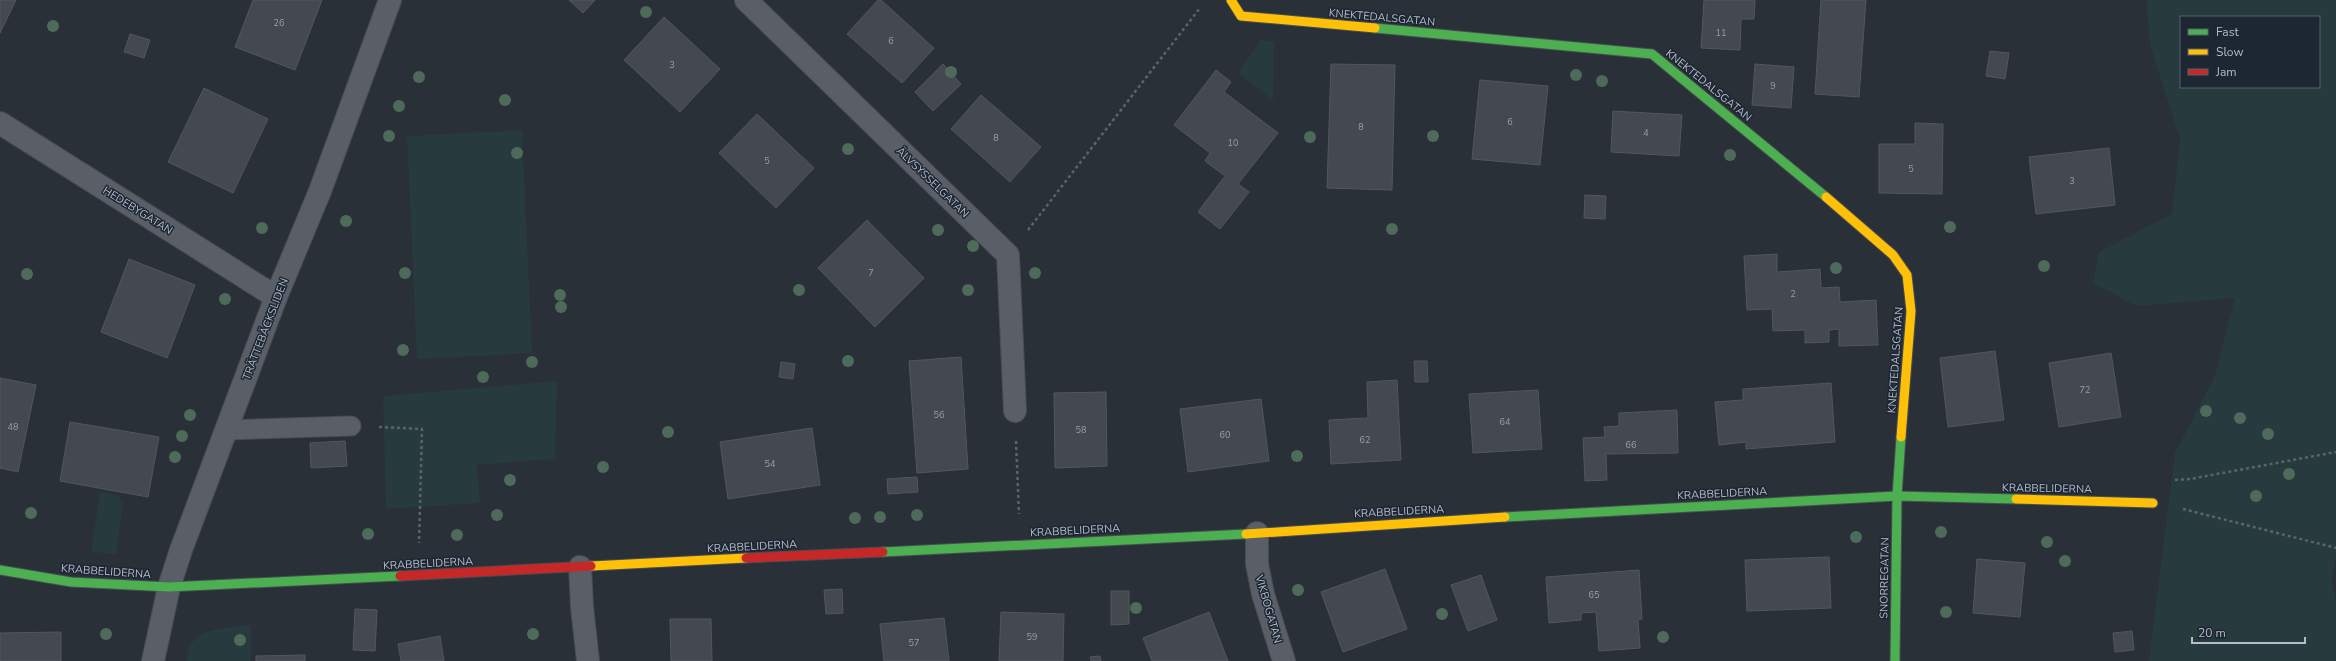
<svg xmlns="http://www.w3.org/2000/svg" width="2336" height="661" font-family="'Nunito Sans',sans-serif">
<style>
.green{fill:#273a3e;fill-rule:evenodd}
.building{fill:#444950;stroke:#52575f}
.lines{fill:none;stroke-linecap:round;stroke-linejoin:round}
.lane-casing{stroke:#484c53;stroke-width:21}
.street-casing{stroke:#484c53;stroke-width:24}
.fast-casing{stroke:#484c53;stroke-width:11}
.slow-casing{stroke:#484c53;stroke-width:11}
.jam-casing{stroke:#484c53;stroke-width:11}
.path{stroke:#5d636a;stroke-width:2.5;stroke-dasharray:3 3;stroke-linecap:butt}
.lane{stroke:#5a5e66;stroke-width:19}
.street{stroke:#5a5e66;stroke-width:22}
.fast{stroke:#4caf50;stroke-width:9}
.slow{stroke:#ffc107;stroke-width:9}
.jam{stroke:#c62828;stroke-width:9}
.tree{fill:#4e6a5a}
.labels{text-anchor:middle;stroke-width:3;stroke-linejoin:round;paint-order:stroke}
.number-label{font-size:9px;fill:#989fab}
.street-label{font-size:11px;fill:#b4bcc9;stroke:#1d2633}
</style>
<rect width="100%" height="100%" fill="#2a3038"/>
<g class="green">
<path d="M2146 0H2336V555L2332 580 2336 601V661H2149L2175 453 2214 378 2235 298 2136 306 2093 283 2099 252 2172 214 2180 139 2150 45ZM2181 17H2319V87H2181Z"/>
<polygon points="1261,40 1274,42 1273,100 1238,73"/>
<polygon points="522,130 532,353 417,359 407,136"/>
<polygon points="557,381 555,459 477,465 480,503 386,509 383,396"/>
<polygon points="100,492 120,496 120,502 123,503 116,554 91,552"/>
<path d="M251 625V661H186C187 656 188 650 190 646 199 627 233 627 251 625Z"/>
</g>
<g class="building">
<polygon points="0,0 16,0 0,33"/>
<polygon points="253,0 322,0 295,70 235,47"/>
<polygon points="569,0 595,0 583,13"/>
<polygon points="878,0 881,0 934,48 902,83 847,34"/>
<polygon points="1704,0 1755,0 1754,19 1741,19 1740,50 1701,48"/>
<polygon points="1821,0 1866,0 1859,97 1815,94"/>
<polygon points="664,17 720,69 680,112 624,60"/>
<polygon points="130,34 150,40 144,58 124,52"/>
<polygon points="1990,51 2009,53 2005,79 1986,76"/>
<polygon points="943,64 961,84 933,111 915,92"/>
<polygon points="1331,64 1395,65 1392,190 1327,188"/>
<polygon points="1755,64 1794,67 1791,108 1752,105"/>
<polygon points="1216,70 1231,82 1224,92 1278,133 1238,184 1249,192 1220,229 1198,212 1225,176 1205,161 1210,153 1174,125"/>
<polygon points="1480,80 1548,86 1540,165 1472,159"/>
<polygon points="204,88 268,119 233,193 168,162"/>
<polygon points="981,95 1041,147 1010,182 951,129"/>
<polygon points="1613,111 1682,115 1679,156 1611,152"/>
<polygon points="757,114 814,168 776,208 719,153"/>
<polygon points="1915,123 1943,124 1942,194 1879,193 1879,144 1915,144"/>
<polygon points="2109,148 2115,205 2036,214 2029,157"/>
<polygon points="1585,195 1606,196 1605,219 1584,218"/>
<polygon points="867,220 924,278 875,327 818,268"/>
<polygon points="1777,254 1777,272 1820,269 1821,288 1839,287 1840,302 1876,300 1878,345 1839,346 1839,329 1829,330 1829,342 1805,343 1805,330 1773,331 1772,309 1747,310 1744,256"/>
<polygon points="129,259 195,285 167,358 101,332"/>
<polygon points="1995,351 2004,420 1948,427 1940,358"/>
<polygon points="2111,353 2121,417 2059,427 2049,363"/>
<polygon points="961,357 968,469 917,473 909,361"/>
<polygon points="1414,361 1427,361 1428,382 1415,382"/>
<polygon points="781,362 795,364 793,379 779,377"/>
<polygon points="0,378 36,385 18,472 0,468"/>
<polygon points="1397,380 1401,460 1331,464 1329,420 1368,418 1367,382"/>
<polygon points="1831,383 1835,442 1746,449 1746,442 1719,445 1715,402 1743,400 1743,389"/>
<polygon points="1538,390 1542,449 1473,453 1469,394"/>
<polygon points="1106,392 1107,466 1055,468 1054,393"/>
<polygon points="1261,399 1269,461 1188,472 1180,409"/>
<polygon points="1677,410 1678,453 1606,454 1607,480 1585,481 1583,438 1605,437 1604,427 1619,426 1619,413"/>
<polygon points="70,422 159,437 148,497 60,481"/>
<polygon points="812,428 820,485 728,499 720,442"/>
<polygon points="345,441 347,466 311,468 310,443"/>
<polygon points="917,477 918,492 888,494 887,479"/>
<polygon points="1829,557 1831,608 1747,611 1745,560"/>
<polygon points="1977,559 2025,563 2020,617 1973,613"/>
<polygon points="1385,569 1407,629 1343,652 1321,592"/>
<polygon points="1639,570 1642,619 1638,620 1640,648 1599,651 1596,612 1581,613 1581,620 1549,623 1546,577"/>
<polygon points="1481,575 1497,620 1468,631 1451,585"/>
<polygon points="842,589 843,613 826,614 824,590"/>
<polygon points="1111,591 1129,591 1129,624 1111,625"/>
<polygon points="355,609 377,610 375,651 353,650"/>
<polygon points="1001,612 1064,614 1063,661 999,661"/>
<polygon points="1209,612 1228,661 1152,661 1143,638"/>
<polygon points="944,618 949,661 884,661 880,624"/>
<polygon points="670,619 711,619 712,661 671,661"/>
<polygon points="2132,631 2134,650 2115,652 2113,633"/>
<polygon points="61,632 61,661 0,661 0,633"/>
<polygon points="440,636 444,661 401,661 398,644"/>
<polygon points="305,655 305,661 256,661 256,656"/>
<polygon points="1100,656 1101,661 1091,661 1090,657"/>
</g>
<g class="lines">
<defs>
<polyline id="lane" points="226,430 351,426"/>
<g id="street">
<polyline points="746,0 1008,255 1015,411"/>
<polyline points="0,123 276,297"/>
<polyline points="1257,533 1257,564 1263,594 1284,661"/>
<polyline points="580,567 582,607 588,661"/>
<polyline points="153,661 169,587 181,550 276,297 320,191 390,0"/>
</g>
<g id="fast">
<polyline points="1375,28 1652,54 1826,197"/>
<polyline points="1505,517 1897,496 2016,499"/>
<polyline points="883,552 1246,534"/>
<polyline points="0,570 71,582 169,587 400,576"/>
<polyline points="1895,661 1897,496 1901,437"/>
</g>
<g id="slow">
<polyline points="1231,0 1241,16 1375,28"/>
<polyline points="1826,197 1893,255 1907,275 1911,311 1901,437"/>
<polyline points="2016,499 2153,503"/>
<polyline points="1246,534 1505,517"/>
<polyline points="591,566 746,558"/>
</g>
<g id="jam">
<polyline points="746,558 883,552"/>
<polyline points="400,576 591,566"/>
</g>
</defs>
<use href="#lane" class="lane-casing"/>
<use href="#street" class="street-casing"/>
<use href="#fast" class="fast-casing"/>
<use href="#slow" class="slow-casing"/>
<use href="#jam" class="jam-casing"/>
<g class="path">
<polyline points="1028,230 1200,8"/>
<polyline points="379,427 422,429 419,543"/>
<polyline points="1016,441 1019,514"/>
<polyline points="2175,480 2190,479 2336,452"/>
<polyline points="2183,509 2336,548"/>
</g>
<use href="#lane" class="lane"/>
<use href="#street" class="street"/>
<use href="#fast" class="fast"/>
<use href="#slow" class="slow"/>
<use href="#jam" class="jam"/>
</g>
<g class="tree">
<circle cx="646" cy="12" r="6"/>
<circle cx="53" cy="26" r="6"/>
<circle cx="951" cy="72" r="6"/>
<circle cx="1576" cy="75" r="6"/>
<circle cx="419" cy="77" r="6"/>
<circle cx="1602" cy="81" r="6"/>
<circle cx="505" cy="100" r="6"/>
<circle cx="399" cy="106" r="6"/>
<circle cx="389" cy="136" r="6"/>
<circle cx="1433" cy="136" r="6"/>
<circle cx="1310" cy="137" r="6"/>
<circle cx="848" cy="149" r="6"/>
<circle cx="517" cy="153" r="6"/>
<circle cx="1730" cy="155" r="6"/>
<circle cx="346" cy="221" r="6"/>
<circle cx="1950" cy="227" r="6"/>
<circle cx="262" cy="228" r="6"/>
<circle cx="1392" cy="229" r="6"/>
<circle cx="938" cy="230" r="6"/>
<circle cx="973" cy="246" r="6"/>
<circle cx="2044" cy="266" r="6"/>
<circle cx="1836" cy="268" r="6"/>
<circle cx="405" cy="273" r="6"/>
<circle cx="1035" cy="273" r="6"/>
<circle cx="27" cy="274" r="6"/>
<circle cx="799" cy="290" r="6"/>
<circle cx="968" cy="290" r="6"/>
<circle cx="560" cy="295" r="6"/>
<circle cx="225" cy="299" r="6"/>
<circle cx="561" cy="307" r="6"/>
<circle cx="403" cy="350" r="6"/>
<circle cx="848" cy="361" r="6"/>
<circle cx="532" cy="362" r="6"/>
<circle cx="483" cy="377" r="6"/>
<circle cx="2206" cy="411" r="6"/>
<circle cx="190" cy="415" r="6"/>
<circle cx="2240" cy="418" r="6"/>
<circle cx="668" cy="432" r="6"/>
<circle cx="2268" cy="434" r="6"/>
<circle cx="182" cy="436" r="6"/>
<circle cx="1297" cy="456" r="6"/>
<circle cx="175" cy="457" r="6"/>
<circle cx="603" cy="467" r="6"/>
<circle cx="2289" cy="474" r="6"/>
<circle cx="510" cy="480" r="6"/>
<circle cx="2256" cy="496" r="6"/>
<circle cx="31" cy="513" r="6"/>
<circle cx="497" cy="515" r="6"/>
<circle cx="917" cy="515" r="6"/>
<circle cx="880" cy="517" r="6"/>
<circle cx="855" cy="518" r="6"/>
<circle cx="1941" cy="532" r="6"/>
<circle cx="368" cy="534" r="6"/>
<circle cx="457" cy="535" r="6"/>
<circle cx="1856" cy="537" r="6"/>
<circle cx="2047" cy="542" r="6"/>
<circle cx="2065" cy="561" r="6"/>
<circle cx="1298" cy="590" r="6"/>
<circle cx="1136" cy="608" r="6"/>
<circle cx="1946" cy="612" r="6"/>
<circle cx="1442" cy="614" r="6"/>
<circle cx="106" cy="634" r="6"/>
<circle cx="533" cy="634" r="6"/>
<circle cx="1663" cy="637" r="6"/>
<circle cx="240" cy="640" r="6"/>
</g>
<g class="labels">
<g class="number-label">
<text x="279" y="26">26</text>
<text x="1721" y="36">11</text>
<text x="891" y="44">6</text>
<text x="672" y="68">3</text>
<text x="1773" y="89">9</text>
<text x="1510" y="125">6</text>
<text x="1361" y="130">8</text>
<text x="1646" y="136">4</text>
<text x="996" y="141">8</text>
<text x="1233" y="146">10</text>
<text x="767" y="164">5</text>
<text x="1911" y="172">5</text>
<text x="2072" y="184">3</text>
<text x="871" y="276">7</text>
<text x="1793" y="297">2</text>
<text x="2085" y="393">72</text>
<text x="939" y="418">56</text>
<text x="1505" y="425">64</text>
<text x="13" y="430">48</text>
<text x="1081" y="433">58</text>
<text x="1225" y="438">60</text>
<text x="1365" y="443">62</text>
<text x="1631" y="448">66</text>
<text x="770" y="467">54</text>
<text x="1594" y="598">65</text>
<text x="1032" y="640">59</text>
<text x="914" y="646">57</text>
</g>
<g class="street-label">
<text transform="translate(1382 17) rotate(5)" y="4">KNEKTEDALSGATAN</text>
<text transform="translate(1709 85) rotate(39)" y="4">KNEKTEDALSGATAN</text>
<text transform="translate(933 182) rotate(44)" y="4">ÄLVSYSSELGATAN</text>
<text transform="translate(138 210) rotate(32)" y="4">HEDEBYGATAN</text>
<text transform="translate(265 329) rotate(-69)" y="4">TRÄTTEBÄCKSLIDEN</text>
<text transform="translate(1895 360) rotate(-86)" y="4">KNEKTEDALSGATAN</text>
<text transform="translate(2047 488) rotate(1)" y="4">KRABBELIDERNA</text>
<text transform="translate(1722 493) rotate(-3)" y="4">KRABBELIDERNA</text>
<text transform="translate(1399 511) rotate(-3)" y="4">KRABBELIDERNA</text>
<text transform="translate(1075 530) rotate(-3)" y="4">KRABBELIDERNA</text>
<text transform="translate(752 546) rotate(-3)" y="4">KRABBELIDERNA</text>
<text transform="translate(428 563) rotate(-3)" y="4">KRABBELIDERNA</text>
<text transform="translate(106 571) rotate(4)" y="4">KRABBELIDERNA</text>
<text transform="translate(1884 578) rotate(-89)" y="4">SNORREGATAN</text>
<text transform="translate(1269 609) rotate(74)" y="4">VIKBOGATAN</text>
</g>
</g>
<rect x="2180" y="16" width="140" height="72" fill="#1d2633" stroke="#59626f"/>
<rect x="2188" y="29" width="20" height="6" fill="#4caf50" stroke="#59626f"/>
<text x="2216" y="36" font-size="12" fill="#b4bcc9">Fast</text>
<rect x="2188" y="49" width="20" height="6" fill="#ffc107" stroke="#59626f"/>
<text x="2216" y="56" font-size="12" fill="#b4bcc9">Slow</text>
<rect x="2188" y="69" width="20" height="6" fill="#c62828" stroke="#59626f"/>
<text x="2216" y="76" font-size="12" fill="#b4bcc9">Jam</text>
<path d="M2192 637v6h113v-6" fill="none" stroke="#b4bcc9" stroke-width="2"/>
<text x="2198" y="637" font-size="12" fill="#b4bcc9" stroke="#1d2633" stroke-width="3" paint-order="stroke">20 m</text>
</svg>
